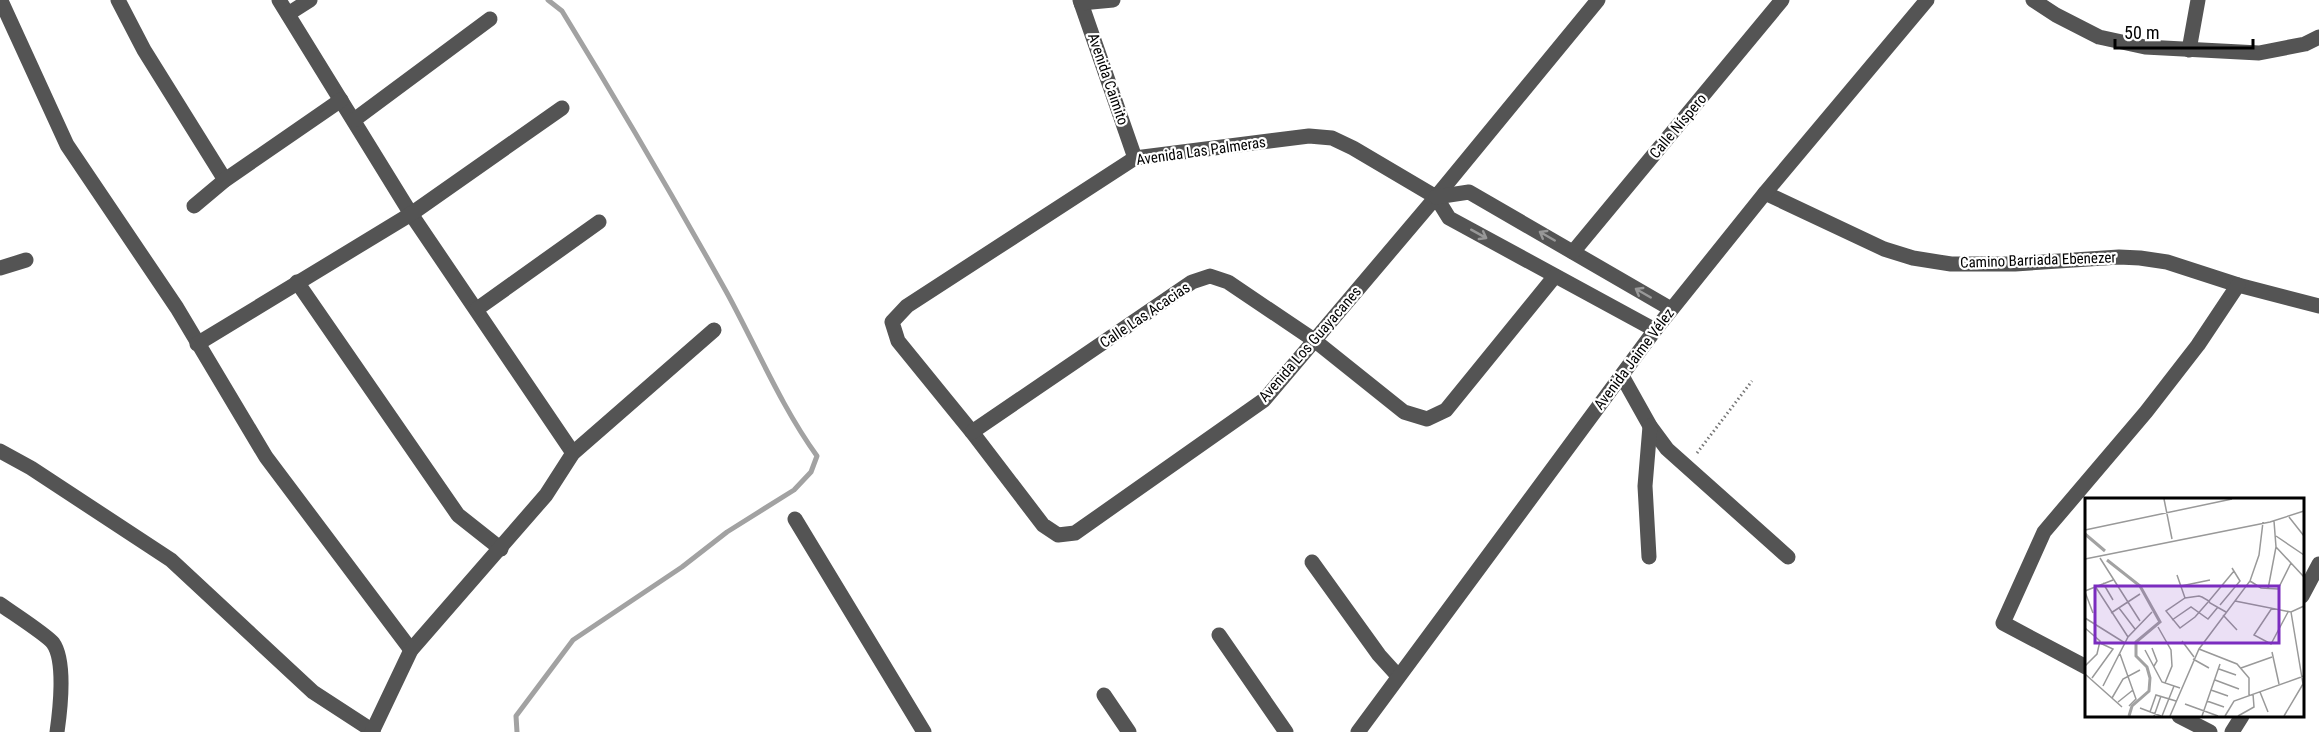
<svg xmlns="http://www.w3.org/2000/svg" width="2319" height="732" font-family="'Roboto Condensed',sans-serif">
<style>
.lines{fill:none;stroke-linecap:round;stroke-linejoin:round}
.stream{stroke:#a2a2a2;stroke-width:5}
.path{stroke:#767676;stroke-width:3;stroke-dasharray:1.5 3;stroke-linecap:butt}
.minor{stroke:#545454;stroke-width:15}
.oneway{stroke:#989898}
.labels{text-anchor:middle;stroke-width:4.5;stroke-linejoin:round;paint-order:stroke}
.street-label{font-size:15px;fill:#000;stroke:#fff}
.inset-river{fill:none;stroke:#a2a2a2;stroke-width:3}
.inset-road{fill:none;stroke:#999;stroke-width:1.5}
.view{fill:#7b2cbf;fill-opacity:0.15;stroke:#7b2cbf;stroke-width:3}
.inset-edge{fill:none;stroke:#000;stroke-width:3}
</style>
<rect width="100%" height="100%" fill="#fff"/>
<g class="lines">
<path class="stream" d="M517 732 516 716 573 640 682 567 727 532 794 490 811 472 817 456C781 406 757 348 727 293 674 198 619 104 562 11L548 0"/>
<polyline class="path" points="1697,453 1752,381"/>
<g class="minor">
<polyline points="118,0 144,50 225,180"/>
<polyline points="279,0 411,214 573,453"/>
<polyline points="1080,0 1135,158"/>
<polyline points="1598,0 1436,197 1264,400 1075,533 1058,535 1043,525 972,432 898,341 892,322 907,306 1135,158 1309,136 1332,138 1353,148 1436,197 1449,218 1655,330"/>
<polyline points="2033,0 2056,15 2099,37 2145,47 2259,53 2305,44 2319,37"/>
<polyline points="2,3 67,145 177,308 266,457 411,650"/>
<polyline points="1081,3 1113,0"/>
<polyline points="288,14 310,0"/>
<polyline points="2189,50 2198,0"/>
<polyline points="354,120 490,19"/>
<polyline points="1765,193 1884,249 1913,258 1951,264 2015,264 2119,257 2140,258 2167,262 2238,285 2319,306"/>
<polyline points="1436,197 1469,192 1671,309"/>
<polyline points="194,206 225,180 341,100"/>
<polyline points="1573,252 1782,0"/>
<polyline points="0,268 26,260"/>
<polyline points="297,282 458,515 501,549"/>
<polyline points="477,309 599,222"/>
<polyline points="197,344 411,214 562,108"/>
<polyline points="1622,376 1650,426 1667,449 1788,557"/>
<polyline points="972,432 1192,282 1210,276 1228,282 1314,340 1404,412 1427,419 1446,410 1555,276"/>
<polyline points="0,451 31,468 171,560 313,692 373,731"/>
<polyline points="795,519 924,732"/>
<polyline points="1649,557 1645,486 1650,426"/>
<polyline points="1312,562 1379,655 1398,676"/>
<polyline points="2302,596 2319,564"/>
<path d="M0 604C11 612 47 635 53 643 66 661 60 711 57 732"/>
<polyline points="1219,635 1286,732"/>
<polyline points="2086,667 2003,623 2044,532 2146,412 2198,345 2238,285"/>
<polyline points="1104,695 1129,732"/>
<polyline points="2179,716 2210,732"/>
<polyline points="372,732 411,650 546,495 573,453 714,330"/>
<polyline points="1358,732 1655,330 1765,193 1927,0"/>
<polyline points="2232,732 2242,716"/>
</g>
</g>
<defs><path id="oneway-shaft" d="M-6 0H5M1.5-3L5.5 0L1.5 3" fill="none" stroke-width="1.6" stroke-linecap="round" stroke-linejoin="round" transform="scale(1.5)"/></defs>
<g class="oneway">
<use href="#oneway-shaft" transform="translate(1479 234) rotate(29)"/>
<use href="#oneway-shaft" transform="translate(1547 236) rotate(-150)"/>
<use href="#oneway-shaft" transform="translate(1643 293) rotate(-150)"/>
</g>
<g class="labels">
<g class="street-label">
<text transform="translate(1108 79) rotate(71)" y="5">Avenida Caimito</text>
<text transform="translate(1678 126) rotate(-50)" y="5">Calle Níspero</text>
<text transform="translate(1201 151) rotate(-8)" y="5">Avenida Las Palmeras</text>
<text transform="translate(2038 260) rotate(-2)" y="5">Camino Barriada Ebenezer</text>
<text transform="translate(1145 315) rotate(-34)" y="5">Calle Las Acacias</text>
<text transform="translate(1310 344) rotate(-49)" y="5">Avenida Los Guayacanes</text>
<text transform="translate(1634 359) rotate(-53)" y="5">Avenida Jaime Vélez</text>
</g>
</g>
<g transform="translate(2085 498)">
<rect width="219" height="219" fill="#fff"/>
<path class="inset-river" d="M0 36 20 53M22 62 55 88 75 124 51 144V158L62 169 65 180 64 193 47 208 44 218"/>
<path class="inset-road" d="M79 1 87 41M204 19 219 38M0 32 147 1M191 38 219 57M191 49 219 79M15 60 55 123M0 61 185 24 219 13M92 77 100 100M165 83 176 90 193 91 206 65M18 85 28 102M10 88 43 139M96 88 125 82M183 91 191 49 189 23M0 93 28 82M0 94 8 115M150 103 206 114 219 108M135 107 155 83 147 70M34 110 50 131M187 110 169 137 186 146 203 114M141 114 125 105 124 103 117 99 114 98 100 100 81 113 95 130 110 119 124 103 149 73M26 115 55 96M138 117 152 132M0 120 40 145M87 122 106 109 123 121 133 109M73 129 86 152 87 168 80 185M0 130 15 143 12 156 0 168M97 143 109 159M67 150 72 163 69 168M114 151 152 166 164 180V197M60 152 77 184 95 190M187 154 194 186M35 156 51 201 44 208M108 161 124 170M156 170 187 159M134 171 151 177M0 176 37 209M7 180 28 151 15 145M130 182 154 191M18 188 43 139 67 114M126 192 143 198M175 194 183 214M27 200 38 181 55 172M122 203 139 209M33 204 48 192M100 206 133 218M55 210 76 218M65 214 71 197 91 203M69 218 76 198M77 218 89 188M85 218 114 151 165 83 174 57 178 24M117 218 135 166M140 218 149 203 219 178M153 218 169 209 168 196M199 218 218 186 206 114"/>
<path class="view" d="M10 88H194V145H10Z"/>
<rect width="219" height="219" class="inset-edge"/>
</g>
<path d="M2115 39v9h138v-9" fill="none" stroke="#000000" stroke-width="3"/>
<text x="2124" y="39" font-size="18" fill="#000000" stroke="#ffffff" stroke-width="4.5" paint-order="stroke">50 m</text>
</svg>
